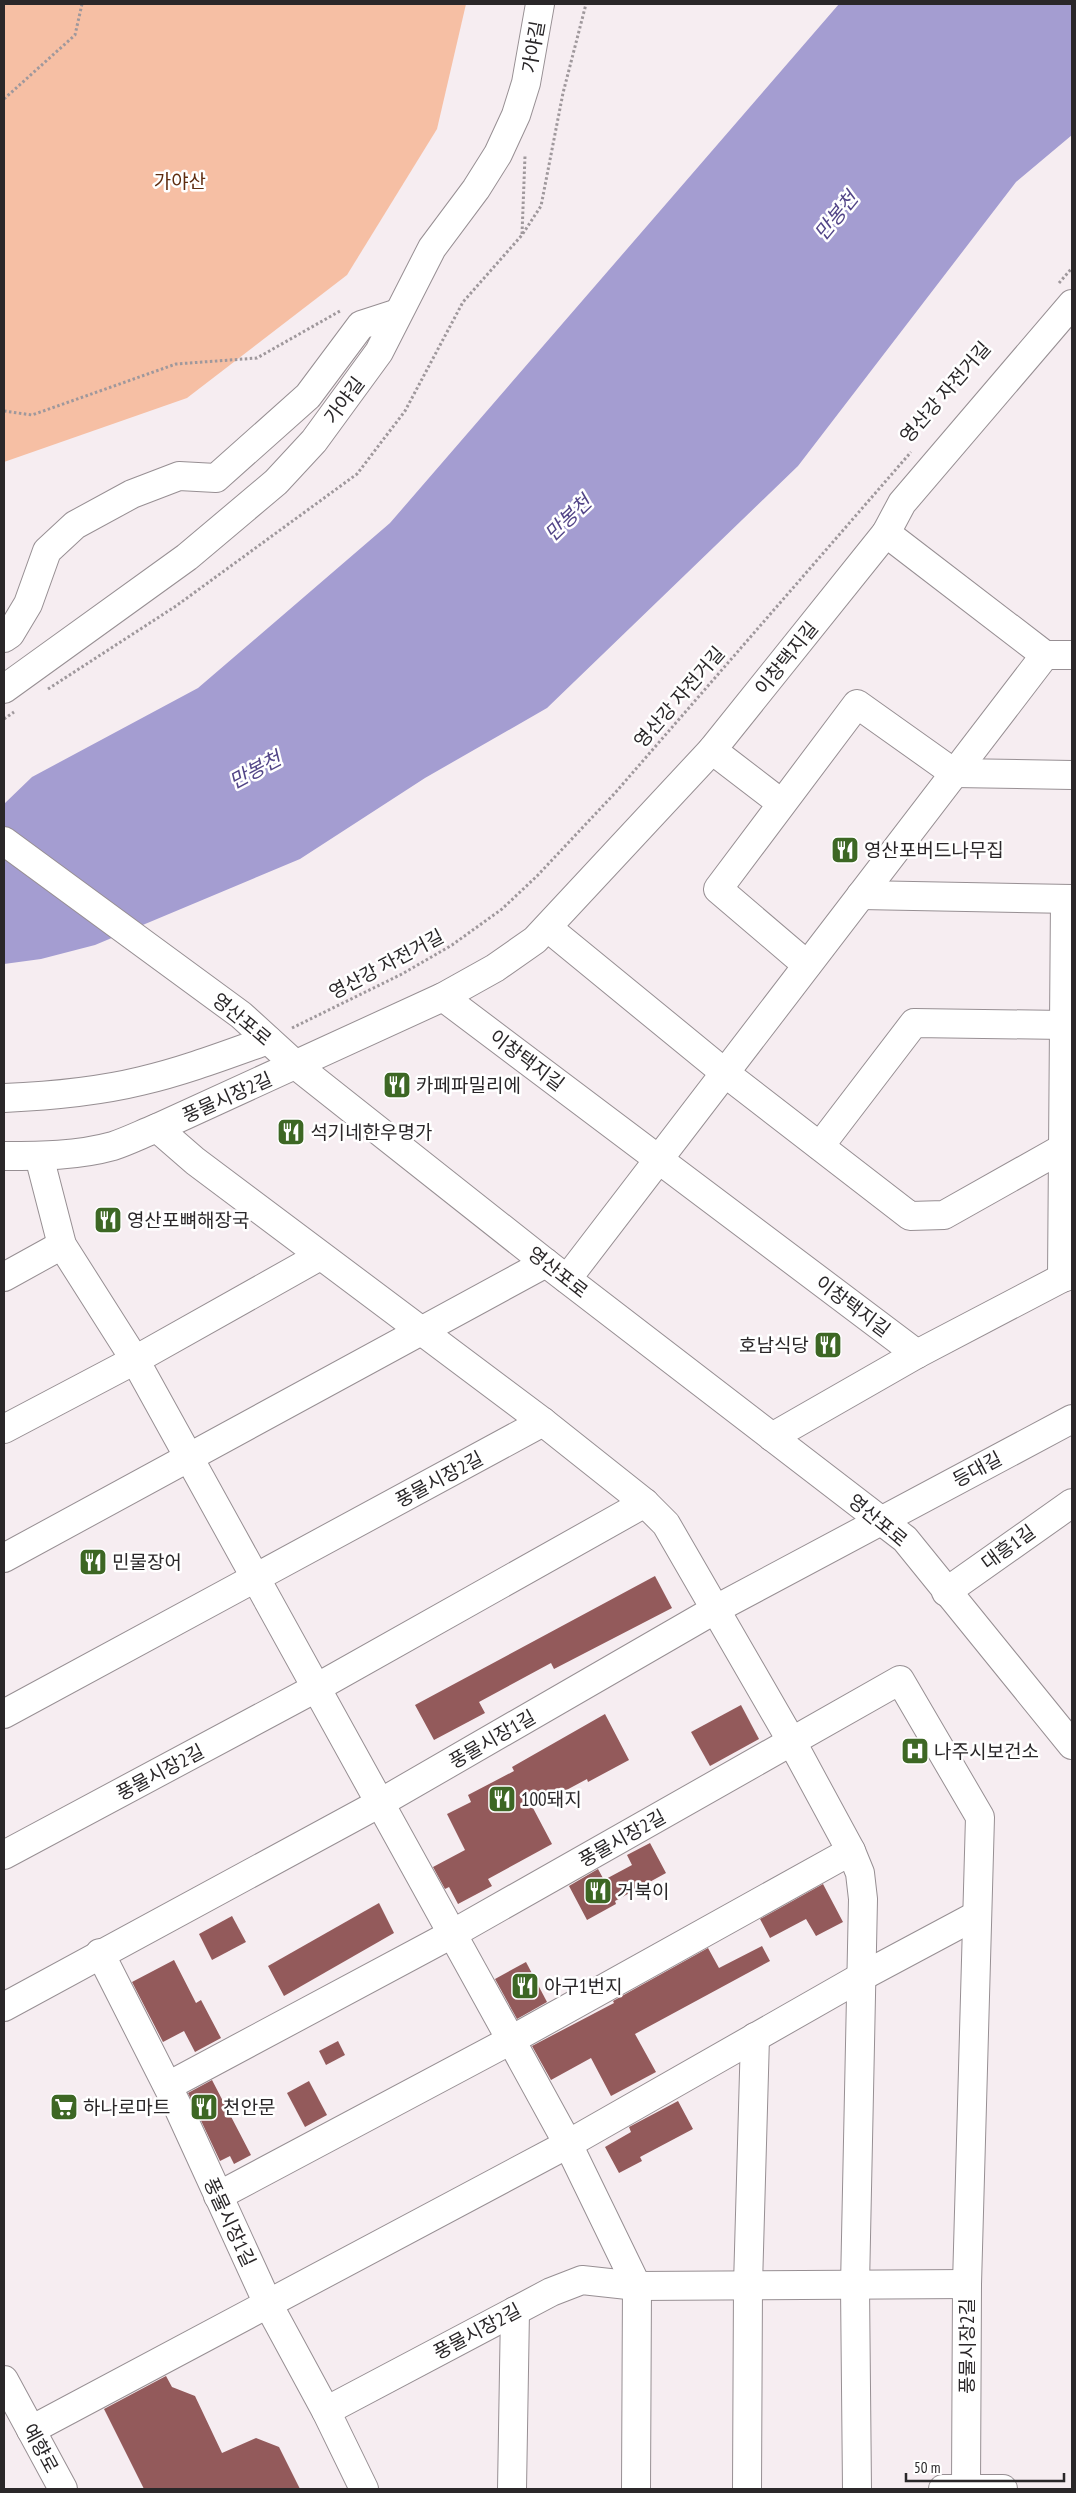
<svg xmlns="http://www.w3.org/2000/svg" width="1076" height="2493" font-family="'PT Sans Narrow','Noto Sans KR',sans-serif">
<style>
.green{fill:#f6bfa4}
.water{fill:#a49dd1}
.building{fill:#935a5b}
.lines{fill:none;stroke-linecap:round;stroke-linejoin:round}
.minor-casing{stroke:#978f93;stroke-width:30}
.major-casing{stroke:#978f93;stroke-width:30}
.path{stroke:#9f989c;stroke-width:3;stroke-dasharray:2.5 2.5;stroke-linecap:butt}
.minor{stroke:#fff;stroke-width:28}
.major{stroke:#fff;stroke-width:28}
.labels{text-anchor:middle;stroke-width:5;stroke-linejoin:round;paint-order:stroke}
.street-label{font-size:19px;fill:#2a2729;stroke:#fff}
.park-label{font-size:19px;fill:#602d10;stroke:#fff}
.poi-label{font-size:19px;fill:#2a2729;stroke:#fff;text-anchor:start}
.water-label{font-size:20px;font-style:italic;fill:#524587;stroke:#fff}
</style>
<rect width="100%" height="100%" fill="#f6edf1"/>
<polygon class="green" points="4,4 466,4 437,129 347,275 187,398 4,462"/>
<polygon class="water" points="839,4 1072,4 1072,135 1016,182 798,466 547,708 425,778 300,859 95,945 41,959 4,964 4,804 32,777 198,688 390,523"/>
<g class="building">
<polygon points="655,1576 672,1608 554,1669 551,1663 479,1702 485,1713 434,1740 415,1705"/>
<polygon points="741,1705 759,1739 710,1766 691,1732"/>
<polygon points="605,1714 629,1760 588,1782 587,1779 533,1808 552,1844 488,1879 492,1886 458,1904 449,1887 445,1889 433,1867 465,1850 447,1814 471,1802 468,1795 514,1771 512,1767"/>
<polygon points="650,1843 666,1873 615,1901 616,1904 587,1920 569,1886 598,1869 604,1880 632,1865 627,1855"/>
<polygon points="823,1884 843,1922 816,1936 806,1919 770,1938 760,1919"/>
<polygon points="379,1903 394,1933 284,1996 268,1966"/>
<polygon points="232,1916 246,1942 212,1960 199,1934"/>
<polygon points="762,1946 770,1961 635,2034 656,2072 611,2096 591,2058 551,2080 532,2046 614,2003 613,2001 708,1948 719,1968"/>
<polygon points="174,1960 196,2003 201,2000 221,2038 195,2052 184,2031 163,2042 132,1982"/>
<polygon points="526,1962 547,2002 517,2019 495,1979"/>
<polygon points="338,2041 345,2055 326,2065 319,2051"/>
<polygon points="212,2080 251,2155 234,2164 230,2156 220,2161 188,2093"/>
<polygon points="309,2081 327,2115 305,2127 287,2093"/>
<polygon points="678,2101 693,2129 640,2157 642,2161 619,2173 605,2147 631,2132 629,2127"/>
<polygon points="166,2376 172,2387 195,2396 222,2453 256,2438 279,2447 300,2489 144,2489 104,2409"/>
</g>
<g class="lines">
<defs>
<g id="minor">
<polyline points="886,533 902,503 1072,304"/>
<polyline points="4,638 10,634 28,604 47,551 75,525 132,494 179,476 216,478 308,396 361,325 398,313"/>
<polyline points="4,689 187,557 276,482 314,441 379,352 432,248 476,189 498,154 516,115 526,83 540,4"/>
<polyline points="712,750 781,803"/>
<polyline points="4,841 241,1015 297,1066 546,1263 905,1539 1072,1745"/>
<polyline points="861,895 1072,899"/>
<polyline points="548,928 725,1073 910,1216 944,1215 1063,1148"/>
<polyline points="807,965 718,889 857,704 954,773 1072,775"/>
<polyline points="443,997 917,1354"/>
<path d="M4 1098C50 1096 96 1092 141 1081 184 1071 226 1055 268 1040"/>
<polyline points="157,1128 443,997 495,968 535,940 712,750 886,533 1045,655 1072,655"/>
<polyline points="820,1146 914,1023 1064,1025"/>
<path d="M4 1156C40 1156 77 1156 113 1146 128 1141 142 1134 157 1128L195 1161 543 1422 645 1503 666 1524 792 1742 851 1851 860 1873 863 1899 855 2286 857 2489"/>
<polyline points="39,1156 62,1245 135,1360 511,2040 568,2144 637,2286 636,2489"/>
<polyline points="4,1277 62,1245"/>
<polyline points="1062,1278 1065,899"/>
<polyline points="567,1279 1045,655"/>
<polyline points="4,1429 135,1360 320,1256"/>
<polyline points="772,1437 917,1354 1062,1278 1072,1275"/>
<polyline points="4,1558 546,1263"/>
<polyline points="946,1592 1072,1503"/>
<polyline points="4,1714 543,1422"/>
<polyline points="4,1855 316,1688 645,1503"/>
<polyline points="100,1953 177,2105 268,2304 326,2411 364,2489"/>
<polyline points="4,2007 380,1803 716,1609 1072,1419"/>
<polyline points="168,2086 452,1934 900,1680 980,1817 967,2284 966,2489"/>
<polyline points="218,2196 511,2040 851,1851"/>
<polyline points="326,2411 551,2292 582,2280 637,2286 967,2284"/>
<polyline points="31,2430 568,2144 861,1977 977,1915"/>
<polyline points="512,2489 515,2311"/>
<polyline points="747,2489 748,2285 755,2037"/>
<polyline points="943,2489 1003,2489"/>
</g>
<polyline id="major" points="4,2380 63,2489"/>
</defs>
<use href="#minor" class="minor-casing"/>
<use href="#major" class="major-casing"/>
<g class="path">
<polyline points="4,99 75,35 82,4"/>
<polyline points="522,234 525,156"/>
<polyline points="1059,283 1072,268"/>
<polyline points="4,411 32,415 176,364 257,358 340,311"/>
<polyline points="48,689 176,606 357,474 405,411 463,302 522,235 541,206 563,93 586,4"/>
<polyline points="4,719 14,712"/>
<polyline points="292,1028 402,974 452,945 502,909 537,876 615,793 911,452"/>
</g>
<use href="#minor" class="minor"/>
<use href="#major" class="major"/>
</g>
<defs>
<symbol id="restaurant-square" viewBox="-11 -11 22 22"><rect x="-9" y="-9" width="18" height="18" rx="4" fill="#3d6724" stroke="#fff"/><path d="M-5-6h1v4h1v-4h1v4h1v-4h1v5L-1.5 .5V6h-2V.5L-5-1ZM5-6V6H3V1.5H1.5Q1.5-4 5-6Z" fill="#fff"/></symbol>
<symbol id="hospital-square" viewBox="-11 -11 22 22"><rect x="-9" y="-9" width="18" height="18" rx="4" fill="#3d6724" stroke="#fff"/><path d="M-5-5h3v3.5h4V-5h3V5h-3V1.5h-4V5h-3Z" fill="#fff"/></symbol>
<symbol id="supermarket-square" viewBox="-11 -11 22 22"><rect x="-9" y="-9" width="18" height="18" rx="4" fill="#3d6724" stroke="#fff"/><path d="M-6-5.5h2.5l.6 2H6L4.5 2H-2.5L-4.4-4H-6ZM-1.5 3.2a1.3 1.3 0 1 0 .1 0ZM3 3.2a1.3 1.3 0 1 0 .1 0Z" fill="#fff"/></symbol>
</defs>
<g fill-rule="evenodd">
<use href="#restaurant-square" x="829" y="834" width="32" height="32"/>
<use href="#restaurant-square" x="381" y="1069" width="32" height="32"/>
<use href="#restaurant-square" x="275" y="1116" width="32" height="32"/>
<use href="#restaurant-square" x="92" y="1204" width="32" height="32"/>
<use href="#restaurant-square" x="812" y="1329" width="32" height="32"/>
<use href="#restaurant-square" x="77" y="1546" width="32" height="32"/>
<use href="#hospital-square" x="899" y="1735" width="32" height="32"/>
<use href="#restaurant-square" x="486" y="1783" width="32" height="32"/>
<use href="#restaurant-square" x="582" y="1875" width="32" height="32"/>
<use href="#restaurant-square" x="509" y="1970" width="32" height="32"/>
<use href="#supermarket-square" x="48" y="2091" width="32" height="32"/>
<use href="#restaurant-square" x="188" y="2091" width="32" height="32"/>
</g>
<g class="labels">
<g class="street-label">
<text transform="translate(533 47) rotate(-80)" y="7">가야길</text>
<text transform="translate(945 392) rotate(-49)" y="7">영산강 자전거길</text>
<text transform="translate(344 400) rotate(-53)" y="7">가야길</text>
<text transform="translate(786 658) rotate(-51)" y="7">이창택지길</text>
<text transform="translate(679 697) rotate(-49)" y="7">영산강 자전거길</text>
<text transform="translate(386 964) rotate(-28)" y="7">영산강 자전거길</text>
<text transform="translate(242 1019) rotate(40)" y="7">영산포로</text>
<text transform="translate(527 1060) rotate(37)" y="7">이창택지길</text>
<text transform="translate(227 1097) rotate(-24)" y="7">풍물시장2길</text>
<text transform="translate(558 1272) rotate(38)" y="7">영산포로</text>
<text transform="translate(853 1306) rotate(37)" y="7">이창택지길</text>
<text transform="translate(977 1469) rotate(-28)" y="7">등대길</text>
<text transform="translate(439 1479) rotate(-28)" y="7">풍물시장2길</text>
<text transform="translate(878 1520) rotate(40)" y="7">영산포로</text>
<text transform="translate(1008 1547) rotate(-36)" y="7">대흥1길</text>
<text transform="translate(492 1739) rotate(-30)" y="7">풍물시장1길</text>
<text transform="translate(160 1772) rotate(-28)" y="7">풍물시장2길</text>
<text transform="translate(622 1838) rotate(-29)" y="7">풍물시장2길</text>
<text transform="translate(230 2222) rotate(65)" y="7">풍물시장1길</text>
<text transform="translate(477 2331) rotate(-28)" y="7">풍물시장2길</text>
<text transform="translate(967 2346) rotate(-90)" y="7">풍물시장2길</text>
<text transform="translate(41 2448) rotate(62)" y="7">예향로</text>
</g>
<g class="park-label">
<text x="180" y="188">가야산</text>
</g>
<g class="poi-label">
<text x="864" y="857">영산포버드나무집</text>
<text x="416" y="1092">카페파밀리에</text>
<text x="310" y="1139">석기네한우명가</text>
<text x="127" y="1227">영산포뼈해장국</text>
<text x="809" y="1352" text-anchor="end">호남식당</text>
<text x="112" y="1569">민물장어</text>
<text x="934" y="1758">나주시보건소</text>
<text x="521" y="1806">100돼지</text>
<text x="617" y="1898">거북이</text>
<text x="544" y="1993">아구1번지</text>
<text x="83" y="2114">하나로마트</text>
<text x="223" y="2114">천안문</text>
</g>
<g class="water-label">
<text transform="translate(836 216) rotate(-51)" y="7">만봉천</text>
<text transform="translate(568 518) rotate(-44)" y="7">만봉천</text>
<text transform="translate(255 770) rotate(-28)" y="7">만봉천</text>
</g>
</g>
<rect width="1076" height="2493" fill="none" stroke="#2a2729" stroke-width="10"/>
<path d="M906 2473v8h158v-8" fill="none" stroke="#2a2729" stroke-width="2.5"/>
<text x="914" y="2473" font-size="15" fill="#2a2729" stroke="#ffffff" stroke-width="4" paint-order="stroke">50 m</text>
</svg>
